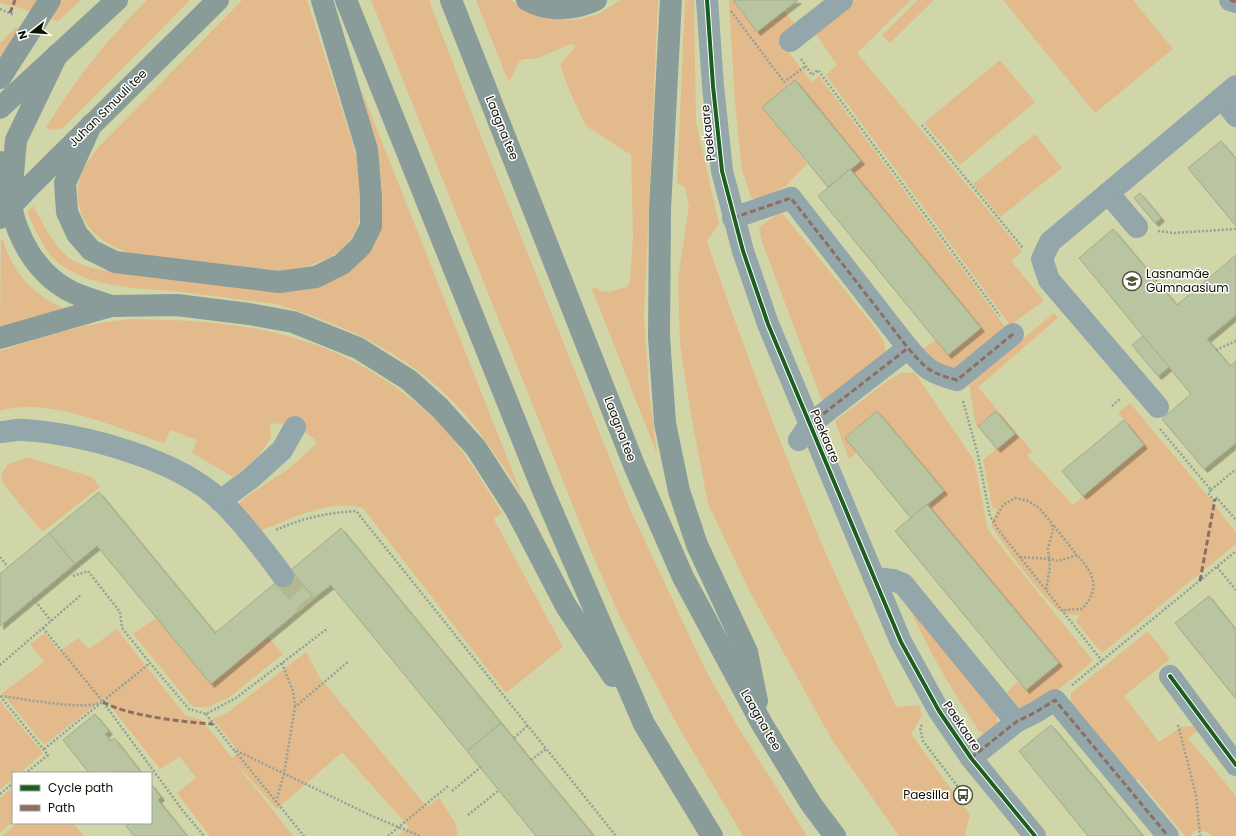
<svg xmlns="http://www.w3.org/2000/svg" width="1236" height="836" font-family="Poppins,sans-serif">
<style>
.green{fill:#e3ba8b}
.building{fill:#b9c4a1;stroke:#a2ac8a;filter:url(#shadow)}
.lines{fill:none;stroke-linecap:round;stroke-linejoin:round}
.minor-tunnel{stroke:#b4b890;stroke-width:22;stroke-dasharray:22 11;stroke-linecap:butt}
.path{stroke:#92a098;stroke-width:2.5;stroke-dasharray:2 2;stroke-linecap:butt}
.minor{stroke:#93a6aa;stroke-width:22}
.major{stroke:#899c99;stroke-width:22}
.quiet{stroke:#8d6e63;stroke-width:3;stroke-dasharray:6 3;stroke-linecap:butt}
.cycleway-casing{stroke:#fff;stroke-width:6}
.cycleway{stroke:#1b5e20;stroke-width:4}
.labels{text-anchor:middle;stroke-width:3;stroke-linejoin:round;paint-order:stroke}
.street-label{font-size:12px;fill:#0f1000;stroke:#fff}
.poi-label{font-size:12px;fill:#0f1000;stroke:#fff;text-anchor:start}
</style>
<defs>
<filter id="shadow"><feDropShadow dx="3.5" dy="3.5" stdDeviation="0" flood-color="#0004"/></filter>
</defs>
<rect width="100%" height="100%" fill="#d1d6a9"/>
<g class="green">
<polygon points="0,0 37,0 31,11 0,3"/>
<polygon points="62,0 81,0 58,21 51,19"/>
<path d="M147 0H190L63 128 51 130 46 128C75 79 107 40 147 0Z"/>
<path d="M242 0H307L352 141C362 183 375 235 328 258 313 265 300 269 284 271L135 254C99 246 69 218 80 178 83 167 90 158 97 149Z"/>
<polygon points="371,0 429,0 476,124 630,509 705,669 738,727 807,836 743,836 679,728 620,617 593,556"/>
<polygon points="476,0 510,0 527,11 540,16 564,20 574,20 596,15 621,0 658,0 644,318 649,390 657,454 592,289 596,287 600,291 609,292 627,287 630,281 633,236 631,155 586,126 570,92 560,64 576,46 570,44 536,59 522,59 517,65 511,79 508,81"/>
<path d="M685 0H694L696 122 719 224 707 241C740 339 777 435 816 530 841 590 870 648 896 707L919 705 922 716 911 734 970 815 965 834 966 836H899L832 740 751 594 708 504 690 409 680 344 678 279 689 206 685 187 677 183Z"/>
<polygon points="729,0 733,0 757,32 784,11 798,28 782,44 812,82 819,76 1006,328 954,371 946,371 923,349 935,340 948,355 981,328 850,169 861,160 795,80 763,107 807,164 786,186 758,201 751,197 742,170 735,103"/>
<polygon points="854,0 911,0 857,53 1022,251 1011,261 1044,301 1010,325 826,75 837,65 814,31"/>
<polygon points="918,0 934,0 890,43 882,35"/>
<polygon points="1003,0 1133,0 1173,49 1095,113"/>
<polygon points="16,27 19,30 0,56 0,43"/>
<polygon points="1000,60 1035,102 960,165 924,123"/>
<path d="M361 89 522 495C505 469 488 442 468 418 419 359 347 324 275 304 243 300 212 296 181 292 143 288 97 289 64 267 45 255 36 231 27 212L33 206C45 226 56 253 78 263 89 268 102 270 114 272L282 292C300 291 314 286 331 280 412 248 377 151 361 89Z"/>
<polygon points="1035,134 1062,168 1000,217 973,184"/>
<polygon points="778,214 783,214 877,330 884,342 886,352 827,404 822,401 762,242 759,227"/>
<path d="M1 240H3C12 272 33 295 63 308L0 329Z"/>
<path d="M1054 313 1058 318 978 387 1032 451 1027 455 1073 505 1144 444 1118 413 1130 403 1211 500 1236 533V544L1102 653 1076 622 1080 615C1076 615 1070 615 1065 614 1049 609 1001 541 991 525L997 508 993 510 983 460 1014 434 996 411 976 427 969 383Z"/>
<path d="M129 319C235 320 327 330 412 400 420 407 430 413 437 421 463 448 482 482 502 513L494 519 496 523 563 647 506 693 363 508C325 498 290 521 255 532L234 508 250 494 290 468 317 443C304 427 289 422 270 424L271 438 257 458 233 477 192 453 197 440 170 430 166 441 163 443C115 428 49 396 0 411V351C45 336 82 324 129 319Z"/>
<polygon points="901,373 915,373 974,460 988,530 1093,661 1035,709 1020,709 1007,692 1018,682 1026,690 1059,663 927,504 944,490 878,411 845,438 857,452 849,459 835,421 886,382"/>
<polygon points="27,457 92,477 100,487 42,532 2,482 2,474 7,465"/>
<path d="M909 607 997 715V724L985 734 979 731C953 691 928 651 909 607Z"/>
<polygon points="156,618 211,684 268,637 283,654 231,696 209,707 193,707 133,634"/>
<polygon points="117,629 185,715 202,720 232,758 239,752 213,719 227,713 306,652 320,678 427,807 439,798 455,822 458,836 398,836 409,827 342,752 277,809 233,760 293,836 210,836 177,793 196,778 180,757 160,769 104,698 44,745 2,693 44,662 30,644 45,633 59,652 78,638 89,649"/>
<polygon points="1148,631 1170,659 1124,696 1159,742 1181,727 1195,726 1199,730 1188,738 1236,796 1236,836 1212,836 1208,832 1196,830 1190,836 1185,836 1138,779 1130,779 1071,704 1071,693"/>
<polygon points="0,701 43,753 20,773 13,773 13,779 0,789"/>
<polygon points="13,787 13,822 0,833 0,798"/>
<polygon points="18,823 73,823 84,836 2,836"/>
</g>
<g class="building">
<polygon points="733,0 798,0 757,32"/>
<polygon points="795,80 861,161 828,187 762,107"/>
<polygon points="1221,141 1236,159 1236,226 1188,168"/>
<polygon points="850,169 981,328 948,355 818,196"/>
<polygon points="1140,193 1161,218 1155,223 1134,198"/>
<polygon points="1113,229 1177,305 1236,255 1236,315 1207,339 1230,366 1236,361 1236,443 1204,469 1162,419 1191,394 1079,258"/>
<polygon points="1143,336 1169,367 1158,376 1132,345"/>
<polygon points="877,411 944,491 911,518 845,438"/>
<polygon points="996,411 1015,434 997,449 978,426"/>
<polygon points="1124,420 1144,445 1083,496 1062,471"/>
<polygon points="99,492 215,633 291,570 314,598 211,684 97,546 75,564 49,533"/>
<polygon points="927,504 1059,663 1026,690 895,531"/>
<polygon points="341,528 501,723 467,751 331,585 314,598 291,570"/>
<polygon points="49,533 75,564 0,626 0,574"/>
<polygon points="1209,596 1236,630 1236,699 1175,623"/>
<polygon points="95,714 109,731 105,734 111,741 114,738 141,772 89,773 63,740"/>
<polygon points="501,723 531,760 594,836 536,836 467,751"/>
<polygon points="1051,725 1143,836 1088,836 1019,751"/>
<polygon points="151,784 161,797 158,800 187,836 134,836 126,826 130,823 151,823"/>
</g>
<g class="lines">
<polyline class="minor-tunnel" points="283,576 307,605"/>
<g class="path">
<polyline points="0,9 14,15"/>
<polyline points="731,11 784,82 806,66"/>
<polyline points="801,59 812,75 818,70 1000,316"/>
<polyline points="922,125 1023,248"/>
<polyline points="1158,231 1174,233 1235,229 1236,231"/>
<polyline points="1216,350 1236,341"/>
<polyline points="963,401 978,455 990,516 997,528 1102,661"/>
<polyline points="1112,406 1121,398"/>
<polyline points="1160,429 1211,490 1208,493 1214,501 1217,498 1236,520"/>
<polyline points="1211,490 1236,469"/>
<polyline points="994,521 1003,505 1015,498 1028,501 1039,508 1052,523 1053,530 1048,549 1050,567 1046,590"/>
<polyline points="1054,526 1077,555"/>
<path d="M276 530C302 518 327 513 356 511L616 836"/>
<polyline points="0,557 8,567"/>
<path d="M1020 557 1051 559 1058 561 1077 555C1094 574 1101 588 1082 609L1062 610"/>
<polyline points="1217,567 1236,590"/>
<polyline points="73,576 88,571 120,612 122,628 150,663 189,709 206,714 236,698 328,628"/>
<polyline points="33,598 51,621"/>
<polyline points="43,628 103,702 183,811 204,836"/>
<polyline points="282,663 293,691 295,706"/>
<polyline points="0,665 81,595"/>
<polyline points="1072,685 1236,551"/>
<polyline points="0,696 48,755 26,773"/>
<path d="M1 696C25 699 79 710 101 703"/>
<polyline points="206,714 233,749 372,816 420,836"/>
<polyline points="922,725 920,728 923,741 971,804"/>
<polyline points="1178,725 1196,795 1200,836"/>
<polyline points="514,738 528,725"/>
<polyline points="44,749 150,663"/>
<polyline points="235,751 304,836"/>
<polyline points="531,760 547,748"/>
<polyline points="452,791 481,767"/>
<polyline points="0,794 13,783"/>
<polyline points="276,802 284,774 295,707 349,661"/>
<polyline points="468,815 499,790"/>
<polyline points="388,836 448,786"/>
</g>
<g class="minor">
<polyline points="707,0 713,86 722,171 743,251 768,324 901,642 939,711 971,758 1035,836"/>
<polyline points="1230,0 1236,2"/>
<polyline points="790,41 842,0"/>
<polyline points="1222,98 1236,116"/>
<polyline points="1108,193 1137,227"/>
<polyline points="733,218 791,198 908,348"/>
<polyline points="1158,407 1049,280 1042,259 1050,242 1236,86"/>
<path d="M0 432C8 432 16 429 24 430 83 434 178 459 221 501 244 524 264 550 283 576"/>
<path d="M799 440 809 425 908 348C926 369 930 373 957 380L1013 334"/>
<polyline points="220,501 251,478 282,450 295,427"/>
<polyline points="874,578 893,580 903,584 1016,722"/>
<polyline points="1170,676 1236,765"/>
<polyline points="971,758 1016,722 1036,712 1055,700 1168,836"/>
</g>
<g class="major">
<polyline points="346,0 542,488 644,724 712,836"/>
<polyline points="451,0 634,465 683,577 762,724 811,804 835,836"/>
<path d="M527 0C549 12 574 10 596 0"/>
<polyline points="671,0 660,210 659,337 665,423 679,491 697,545 747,652 757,701"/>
<polyline points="0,78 50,0"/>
<polyline points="0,108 117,0"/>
<polyline points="91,125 65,183 67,212 77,234 91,250 115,262 279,282 316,277 342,264 361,246 371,226 371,196 367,150 322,0"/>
<path d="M0 162C9 175 8 192 11 206 18 240 37 273 68 290 81 297 97 301 111 306"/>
<polyline points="12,186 16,140 57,55"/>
<polyline points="0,218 29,187 218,0"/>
<polyline points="0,338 111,306 177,305 249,314 293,322 358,348 409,380 440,408 476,448 516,510 566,606 613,676"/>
</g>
<g class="quiet">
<polyline points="1230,0 1236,2"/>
<polyline points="10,13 15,0"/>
<polyline points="733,218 791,198 908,348"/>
<path d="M809 425 908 348C926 369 930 373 957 380L1013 334"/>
<polyline points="1200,581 1215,499"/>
<path d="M103 702C128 716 184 722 213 724"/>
<polyline points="971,758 1016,722 1036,712 1055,700 1168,836"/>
</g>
<defs>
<g id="cycleway">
<polyline points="707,0 713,86 722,171 743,251 768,324 901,642 939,711 971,758 1035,836"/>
<polyline points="1170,676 1236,765"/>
</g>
</defs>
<use href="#cycleway" class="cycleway-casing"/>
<use href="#cycleway" class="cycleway"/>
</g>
<defs>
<symbol id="school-ring" viewBox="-11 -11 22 22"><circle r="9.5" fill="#fff" stroke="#53553b" stroke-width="1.5"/><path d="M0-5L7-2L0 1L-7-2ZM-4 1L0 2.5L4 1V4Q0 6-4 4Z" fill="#53553b"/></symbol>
<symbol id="bus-ring" viewBox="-11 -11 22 22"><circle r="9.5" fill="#fff" stroke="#53553b" stroke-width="1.5"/><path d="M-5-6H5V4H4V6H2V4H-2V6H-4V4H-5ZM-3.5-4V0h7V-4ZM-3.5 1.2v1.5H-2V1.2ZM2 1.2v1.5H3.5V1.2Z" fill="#53553b"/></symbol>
</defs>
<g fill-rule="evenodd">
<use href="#school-ring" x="1121" y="270" width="22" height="22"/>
<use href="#bus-ring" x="952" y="784" width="22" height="22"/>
</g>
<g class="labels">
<g class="street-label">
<text transform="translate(108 108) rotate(-45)" y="4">Juhan Smuuli tee</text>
<text transform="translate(502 128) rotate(68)" y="4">Laagna tee</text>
<text transform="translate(708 133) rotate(-96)" y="4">Paekaare</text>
<text transform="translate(620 429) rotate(69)" y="4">Laagna tee</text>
<text transform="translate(825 436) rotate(67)" y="4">Paekaare</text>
<text transform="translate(761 720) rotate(60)" y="4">Laagna tee</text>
<text transform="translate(962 726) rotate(56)" y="4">Paekaare</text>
</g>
<g class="poi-label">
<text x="1146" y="278">Lasnamäe<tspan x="1146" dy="14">Gümnaasium</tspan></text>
<text x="949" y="799" text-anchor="end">Paesilla</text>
</g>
</g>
<rect x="12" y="772" width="140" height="52" fill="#ffffff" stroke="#9f9f99"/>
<rect x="20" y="785" width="20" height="6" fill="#1b5e20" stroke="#9f9f99"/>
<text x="48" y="792" font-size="12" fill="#0f1000">Cycle path</text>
<rect x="20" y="805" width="20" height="6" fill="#8d6e63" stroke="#9f9f99"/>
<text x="48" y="812" font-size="12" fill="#0f1000">Path</text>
<g transform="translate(32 32) rotate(253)" stroke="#ffffff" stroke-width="3" paint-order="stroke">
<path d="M0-3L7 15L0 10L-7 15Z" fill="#0f1000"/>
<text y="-6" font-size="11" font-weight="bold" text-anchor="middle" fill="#0f1000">N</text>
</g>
</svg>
